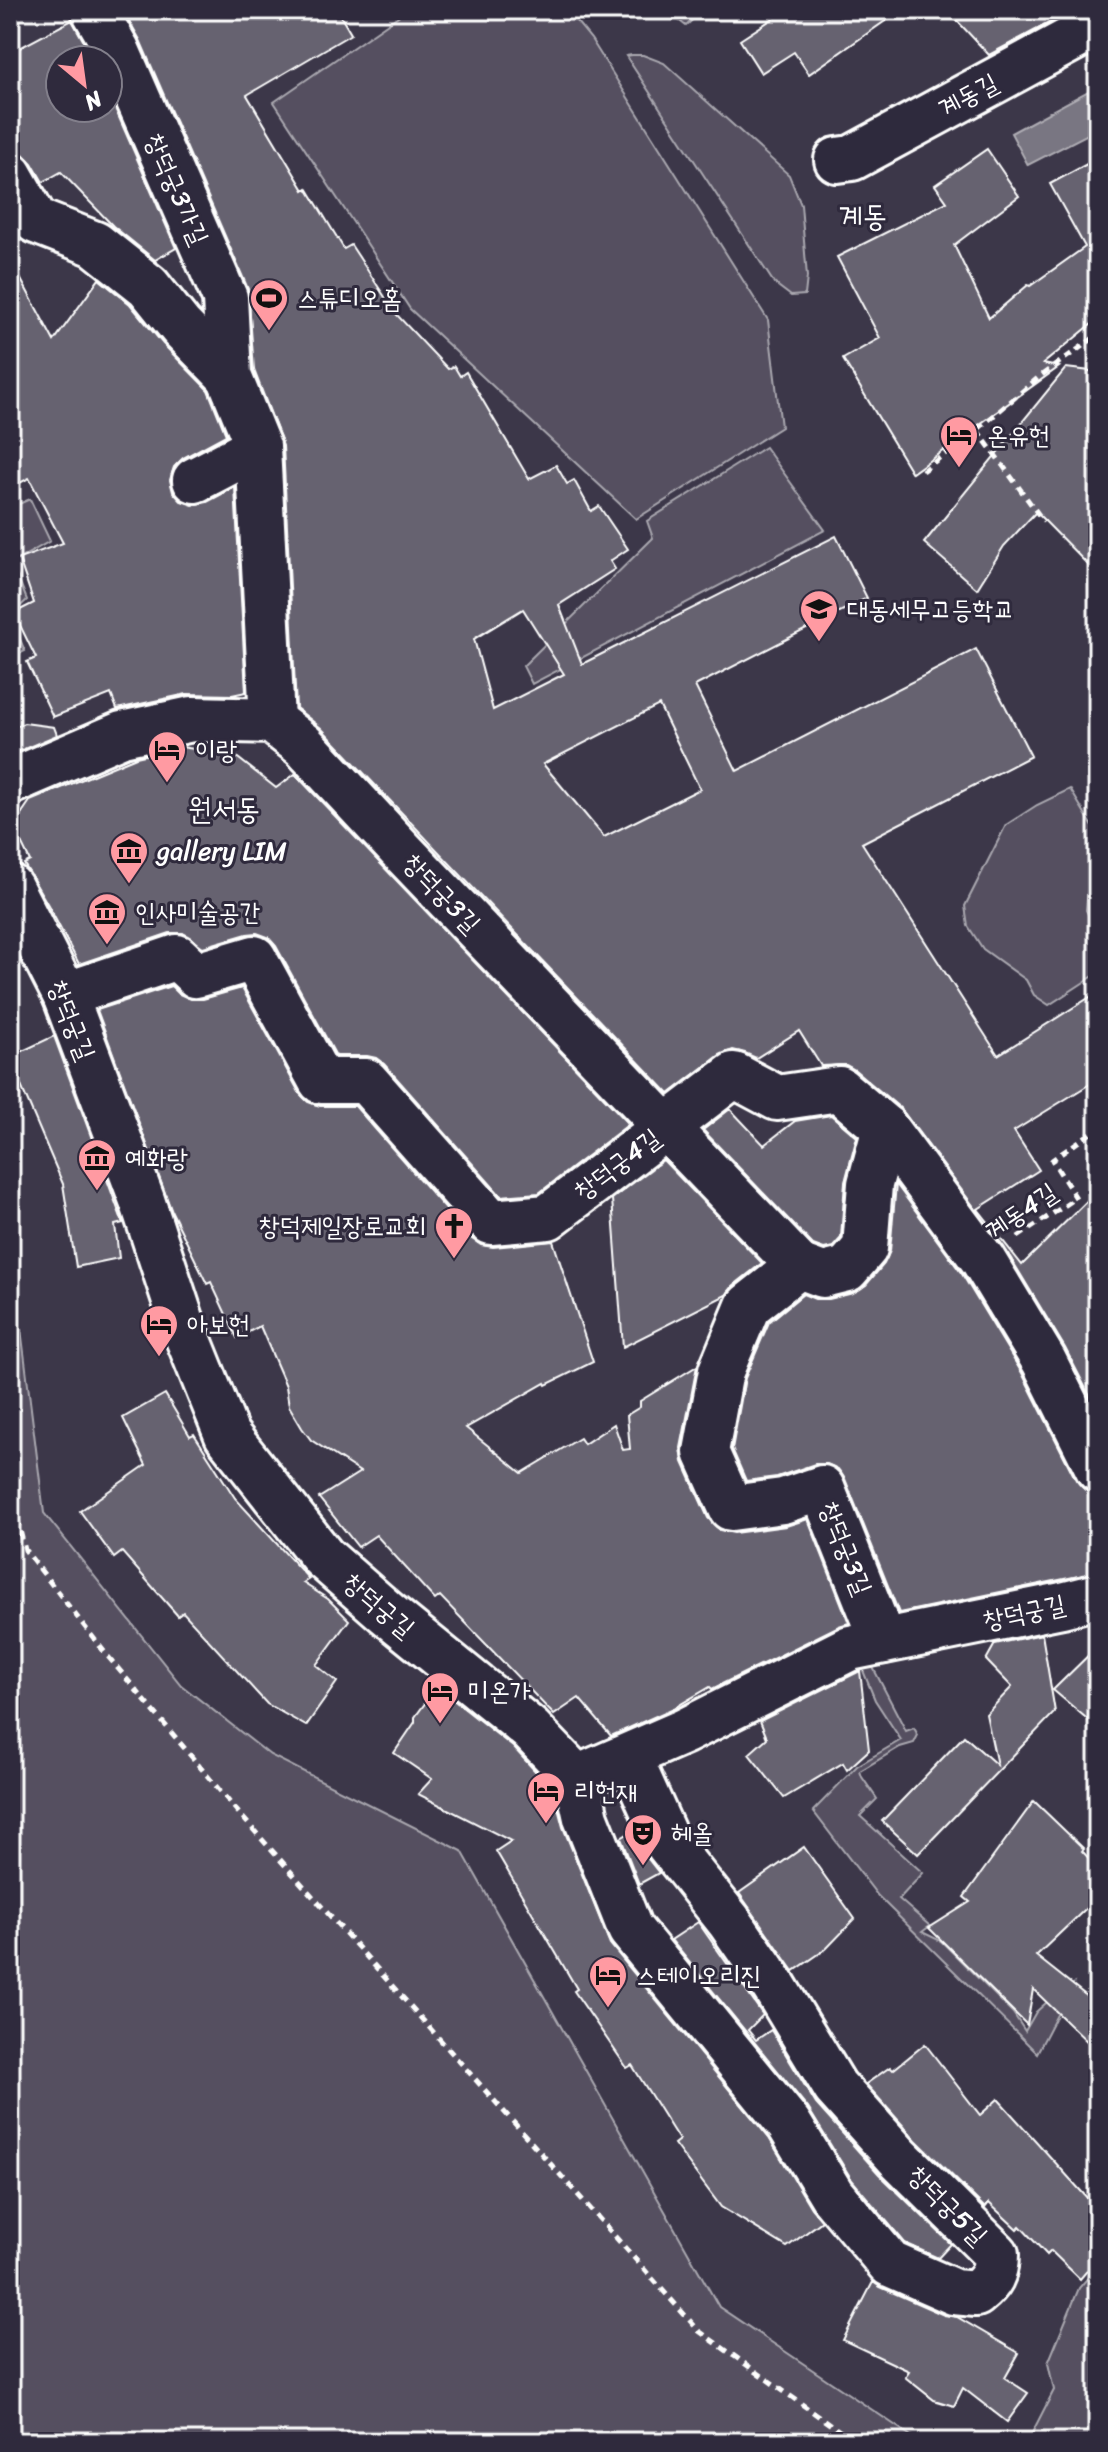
<svg xmlns="http://www.w3.org/2000/svg" width="1108" height="2452" font-family="Sriracha,'Poor Story',sans-serif">
<style>
.green{fill:#555060;stroke:#aaa8b0;stroke-width:2}
.water{fill:#797682;stroke:#afadb4;stroke-width:2}
.building{fill:#666270;stroke:#fff;stroke-width:2;fill-rule:evenodd}
.lines{fill:none;stroke-linecap:round;stroke-linejoin:round}
.minor-casing{stroke:#fff;stroke-width:50}
.path{stroke:#fff;stroke-width:5;stroke-dasharray:8 6;stroke-linecap:butt}
.minor{stroke:#2f2a3d;stroke-width:44}
.labels{text-anchor:middle;stroke-width:6;stroke-linejoin:round;paint-order:stroke}
.street-label{font-size:26px;fill:#fff;stroke:#2f2a3d}
.poi-label{font-size:26px;fill:#fff;stroke:#2f2a3d;text-anchor:start}
.quarter-label{font-size:30px;fill:#fff;stroke:#2f2a3d}
</style>
<rect width="100%" height="100%" fill="#3c3749"/>
<filter id="ink" filterUnits="userSpaceOnUse"><feTurbulence type="fractalNoise" baseFrequency=".0125" numOctaves="2"/><feDisplacementMap in="SourceGraphic" scale="16" xChannelSelector="R" yChannelSelector="G"/><feConvolveMatrix kernelMatrix="1 2 1 2 8 2 1 2 1" color-interpolation-filters="sRGB"/></filter>
<g filter="url(#ink)">
<g class="green">
<polygon points="407,10 568,11 591,39 768,320 781,427 636,519 410,309 274,102"/>
<polygon points="666,10 703,10 686,26"/>
<polygon points="632,55 643,55 664,63 789,175 801,205 807,277 805,295 791,296 774,283 626,56"/>
<polygon points="765,447 825,530 532,684 523,666 653,538 647,521"/>
<polygon points="30,499 50,541 12,563 27,600 10,616 10,508"/>
<polygon points="10,616 25,651 10,658"/>
<polygon points="1070,789 1098,835 1098,854 1088,889 1086,910 1098,933 1098,973 1049,1005 1034,995 1026,980 983,949 968,926 965,906 1006,825 1037,805"/>
<polygon points="10,1240 44,1513 181,1685 270,1755 462,1851 719,2307 920,2442 10,2442"/>
<polygon points="866,1654 906,1731 914,1728 918,1735 914,1743 900,1747 860,1771 862,1777 877,1799 860,1816 923,1873 899,1899 930,1926 922,1932 941,1941 1013,2013 1025,2031 1036,2012 1057,1993 1073,1984 1037,2053 878,1896 813,1811 857,1766 901,1740 875,1700 857,1656"/>
<polygon points="1098,2266 1098,2442 1025,2442 1030,2437 1054,2390 1048,2363 1079,2288"/>
</g>
<polygon class="water" points="1092,89 1098,101 1098,129 1028,165 1011,133"/>
<g class="building">
<path d="M123 10H337L351 34 247 95 304 190 307 188 344 249 351 245 396 314 448 369 454 366 460 376 466 372 529 479 556 465 567 484 574 480 591 511 599 506 628 549 610 561 615 569 559 605 582 664 836 536 867 598 695 686 737 771 976 649 1031 756 862 843 998 1055 1098 992V1079L1014 1131 1039 1170 978 1209 1022 1265 1098 1190V1412L1065 1348 1004 1247 901 1109 855 1070 846 1065 821 1066 799 1031 756 1058 745 1053 733 1050 720 1055 669 1094 321 728 296 708 283 446 254 370 248 289 140 40ZM523 609 564 674 493 710 474 639ZM659 705 700 789 604 837 543 764Z"/>
<polygon points="786,10 901,10 809,74 794,52 761,73 740,40"/>
<polygon points="947,10 1073,10 989,55"/>
<polygon points="72,20 94,60 60,60 60,108 108,108 108,92 176,248 155,260 113,226 61,172 43,182 32,163 23,154 10,150 10,53"/>
<polygon points="987,149 1019,196 954,245 989,318 1028,285 1030,286 1085,247 1050,184 1098,158 1098,319 1043,364 1059,367 912,473 843,359 880,338 837,257 947,202 935,185"/>
<polygon points="10,259 54,341 99,279 130,304 163,344 208,390 226,435 183,458 174,467 170,480 173,492 181,501 193,505 207,502 235,487 246,692 232,695 187,694 117,709 111,694 53,717 27,662 36,658 14,613 34,603 19,559 63,543 29,478 10,488"/>
<polygon points="1066,368 1098,372 1098,575 1036,512 1004,546 977,589 924,543"/>
<polygon points="24,723 54,727 57,735 10,755 10,729"/>
<polygon points="181,747 234,755 276,788 295,774 629,1124 539,1193 501,1196 384,1064 376,1058 367,1056 336,1056 276,946 268,937 257,933 247,934 203,947 183,933 170,933 79,964 48,905 24,864 30,861 13,826 30,801 136,757"/>
<polygon points="171,986 179,994 191,999 203,999 242,988 300,1094 308,1102 320,1106 355,1106 472,1239 481,1245 493,1247 553,1241 593,1362 546,1385 545,1383 466,1428 522,1473 580,1438 584,1444 614,1424 623,1450 630,1449 627,1415 640,1407 640,1401 697,1366 681,1448 683,1462 708,1518 720,1530 734,1533 786,1526 808,1519 849,1623 839,1626 712,1689 710,1687 674,1708 611,1736 579,1698 554,1715 440,1596 435,1600 376,1535 358,1547 319,1498 360,1472 311,1440 302,1428 289,1406 286,1386 260,1326 237,1338 211,1282 207,1284 172,1212 97,1010"/>
<polygon points="54,1036 123,1223 115,1225 119,1258 76,1267 63,1184 10,1060 10,1057"/>
<polygon points="730,1109 764,1145 795,1121 831,1115 857,1137 845,1182 841,1238 833,1247 824,1249 813,1245 703,1130"/>
<polygon points="663,1160 762,1263 733,1286 726,1295 623,1347 612,1199"/>
<polygon points="896,1184 962,1274 1022,1373 1076,1480 1085,1490 1098,1494 1098,1572 899,1613 845,1479 838,1469 827,1464 815,1464 777,1477 746,1481 732,1449 745,1378 769,1322 803,1294 815,1299 829,1299 853,1293 866,1285 884,1264 890,1251"/>
<polygon points="165,1394 190,1436 194,1434 235,1498 309,1579 303,1583 328,1599 349,1620 316,1665 337,1682 306,1726 267,1704 183,1612 178,1616 122,1552 114,1558 80,1511 146,1465 123,1418"/>
<polygon points="1042,1634 1055,1712 918,1854 882,1821 964,1736 997,1765 986,1714 1012,1687 986,1660 995,1644"/>
<polygon points="1098,1646 1098,1728 1053,1690"/>
<polygon points="860,1671 869,1750 847,1770 843,1763 784,1798 749,1754 767,1738 760,1721"/>
<polygon points="437,1687 513,1747 537,1773 558,1808 563,1827 610,1944 769,2138 811,2208 822,2221 787,2247 721,2207 674,2144 679,2140 632,2065 627,2068 574,1991 577,1989 496,1851 511,1841 418,1794 432,1779 394,1753 415,1722 415,1717"/>
<polygon points="1034,1801 1084,1849 1082,1851 1098,1868 1098,1897 1036,1956 1098,2005 1098,2052 1033,1989 1027,2025 929,1928 970,1902 964,1897"/>
<polygon points="634,1830 645,1855 659,1873 639,1884 621,1838"/>
<polygon points="804,1847 855,1919 826,1949 794,1971 739,1893"/>
<polygon points="698,1922 763,2015 748,2030 756,2040 771,2030 816,2104 879,2174 951,2244 938,2258 905,2243 852,2180 808,2108 671,1940"/>
<polygon points="925,2044 980,2115 998,2099 1098,2210 1098,2258 1080,2279 1051,2251 1047,2255 1020,2226 1017,2229 989,2203 985,2208 916,2140 866,2084 890,2067 893,2070"/>
<polygon points="873,2282 880,2287 944,2315 957,2317 1019,2353 1005,2378 1028,2393 1007,2422 963,2388 954,2406 934,2400 905,2377 909,2371 843,2340"/>
</g>
<g class="lines">
<defs>
<g id="minor">
<polyline points="94,10 117,50 225,298 229,376 258,447 272,721"/>
<polyline points="837,160 852,158 1098,25"/>
<polyline points="10,175 36,221 95,244 148,286 181,327 229,376"/>
<polyline points="195,480 258,447"/>
<polyline points="10,782 122,734 192,719 272,721 303,745 399,848 799,1266 748,1306 721,1371 706,1452 731,1508 783,1501 822,1488 883,1641"/>
<polyline points="10,887 65,995 142,1200 184,1328 227,1435 323,1557 387,1613 530,1729 577,1778 685,1731 850,1648 1062,1605 1098,1596"/>
<polyline points="65,995 177,957 196,975 254,958 321,1081 366,1081 491,1222 548,1217 734,1075 777,1098 839,1089 885,1128 983,1260 1044,1361 1098,1469"/>
<polyline points="799,1266 823,1275 847,1269 865,1248 870,1184 885,1128"/>
<path d="M577 1778 586 1818 630 1929 789 2124 832 2195 890 2264 954 2292 976 2294C991 2282 996 2274 996 2254L898 2157 835 2087 774 1986 729 1921 668 1844 629 1757"/>
</g>
</defs>
<use href="#minor" class="minor-casing"/>
<g class="path">
<polyline points="977,430 1044,522"/>
<polyline points="922,471 977,430 1039,377 1098,335"/>
<polyline points="1018,1237 1076,1198 1052,1160 1098,1128"/>
<polyline points="10,1491 25,1550 106,1654 236,1810 699,2331 855,2442"/>
</g>
<use href="#minor" class="minor"/>
</g>
</g>
<defs>
<symbol id="stadium-pin" viewBox="-11 -11 22 30"><path d="M0 17L-7.5 6A9.5 9.5 0 1 1 7.5 6Z" fill="#ff9aa2" stroke="#2f2a3d"/><path d="M0-5a6.5 5 0 1 0 0 10a6.5 5 0 1 0 0-10ZM-3.5-1.8h7v3.6h-7Z" fill="#111"/></symbol>
<symbol id="hotel-pin" viewBox="-11 -11 22 30"><path d="M0 17L-7.5 6A9.5 9.5 0 1 1 7.5 6Z" fill="#ff9aa2" stroke="#2f2a3d"/><path d="M-6-4.5h1.5V1H6V5H4.5V3h-9V5H-6ZM-4 0a1.8 1.8 0 1 1 3.6 0ZM.5 0V-2.5h3Q6-2.5 6 0Z" fill="#111"/></symbol>
<symbol id="school-pin" viewBox="-11 -11 22 30"><path d="M0 17L-7.5 6A9.5 9.5 0 1 1 7.5 6Z" fill="#ff9aa2" stroke="#2f2a3d"/><path d="M0-5L7-2L0 1L-7-2ZM-4 1L0 2.5L4 1V4Q0 6-4 4Z" fill="#111"/></symbol>
<symbol id="museum-pin" viewBox="-11 -11 22 30"><path d="M0 17L-7.5 6A9.5 9.5 0 1 1 7.5 6Z" fill="#ff9aa2" stroke="#2f2a3d"/><path d="M0-6L6-3V-2H-6V-3ZM-5-1h2V3h-2ZM-1-1h2V3h-2ZM3-1h2V3H3ZM-6 4H6V6H-6Z" fill="#111"/></symbol>
<symbol id="church-pin" viewBox="-11 -11 22 30"><path d="M0 17L-7.5 6A9.5 9.5 0 1 1 7.5 6Z" fill="#ff9aa2" stroke="#2f2a3d"/><path d="M-1.2-6h2.4v3.5h3.3v2.4h-3.3V6h-2.4V-.1h-3.3v-2.4h3.3Z" fill="#111"/></symbol>
<symbol id="theatre-pin" viewBox="-11 -11 22 30"><path d="M0 17L-7.5 6A9.5 9.5 0 1 1 7.5 6Z" fill="#ff9aa2" stroke="#2f2a3d"/><path d="M-5-5.5Q0-4 5-5.5V0Q5 5 0 6Q-5 5-5 0ZM-3.3-2.5H-1v1.5H-3.3ZM1-2.5H3.3v1.5H1ZM-2.8 1Q0 5.5 2.8 1Z" fill="#111"/></symbol>
</defs>
<g fill-rule="evenodd">
<use href="#stadium-pin" x="247" y="276" width="44" height="60"/>
<use href="#hotel-pin" x="937" y="413" width="44" height="60"/>
<use href="#school-pin" x="797" y="587" width="44" height="60"/>
<use href="#hotel-pin" x="145" y="728" width="44" height="60"/>
<use href="#museum-pin" x="107" y="829" width="44" height="60"/>
<use href="#museum-pin" x="85" y="890" width="44" height="60"/>
<use href="#museum-pin" x="75" y="1136" width="44" height="60"/>
<use href="#church-pin" x="432" y="1204" width="44" height="60"/>
<use href="#hotel-pin" x="137" y="1302" width="44" height="60"/>
<use href="#hotel-pin" x="418" y="1669" width="44" height="60"/>
<use href="#hotel-pin" x="524" y="1769" width="44" height="60"/>
<use href="#theatre-pin" x="621" y="1811" width="44" height="60"/>
<use href="#hotel-pin" x="586" y="1953" width="44" height="60"/>
</g>
<g class="labels">
<g class="street-label">
<text transform="translate(968 95) rotate(-28)" y="9">계동길</text>
<text transform="translate(177 189) rotate(66)" y="9">창덕궁3가길</text>
<text transform="translate(442 893) rotate(46)" y="9">창덕궁3길</text>
<text transform="translate(72 1020) rotate(68)" y="9">창덕궁길</text>
<text transform="translate(617 1164) rotate(-37)" y="9">창덕궁4길</text>
<text transform="translate(1021 1211) rotate(-34)" y="9">계동4길</text>
<text transform="translate(846 1548) rotate(68)" y="9">창덕궁3길</text>
<text transform="translate(379 1605) rotate(40)" y="9">창덕궁길</text>
<text transform="translate(1024 1612) rotate(-12)" y="9">창덕궁길</text>
<text transform="translate(948 2205) rotate(45)" y="9">창덕궁5길</text>
</g>
<g class="poi-label">
<text x="297" y="307">스튜디오홈</text>
<text x="987" y="444">온유헌</text>
<text x="847" y="618">대동세무고등학교</text>
<text x="195" y="759">이랑</text>
<text x="157" y="860">gallery LIM</text>
<text x="135" y="921">인사미술공간</text>
<text x="125" y="1167">예화랑</text>
<text x="426" y="1235" text-anchor="end">창덕제일장로교회</text>
<text x="187" y="1333">아보헌</text>
<text x="468" y="1700">미온가</text>
<text x="574" y="1800">리헌재</text>
<text x="671" y="1842">헤올</text>
<text x="636" y="1984">스테이오리진</text>
</g>
<g class="quarter-label">
<text x="863" y="226">계동</text>
<text x="224" y="819">원서동</text>
</g>
</g>
<rect width="1108" height="2452" fill="none" stroke="#2f2a3d" stroke-width="40"/>
<rect x="20" y="20" width="1068" height="2412" fill="none" stroke="#fff" stroke-width="3" filter="url(#ink)"/>
<g transform="translate(84 84) rotate(151)"><circle r="38" fill="#2f2a3d" stroke="#827f8b" stroke-width="2"/>
<path d="M0-6L14 30L0 20L-14 30Z" fill="#ff9aa2"/>
<text y="-12" font-size="22" font-weight="bold" text-anchor="middle" fill="#ffffff">N</text>
</g>
</svg>
